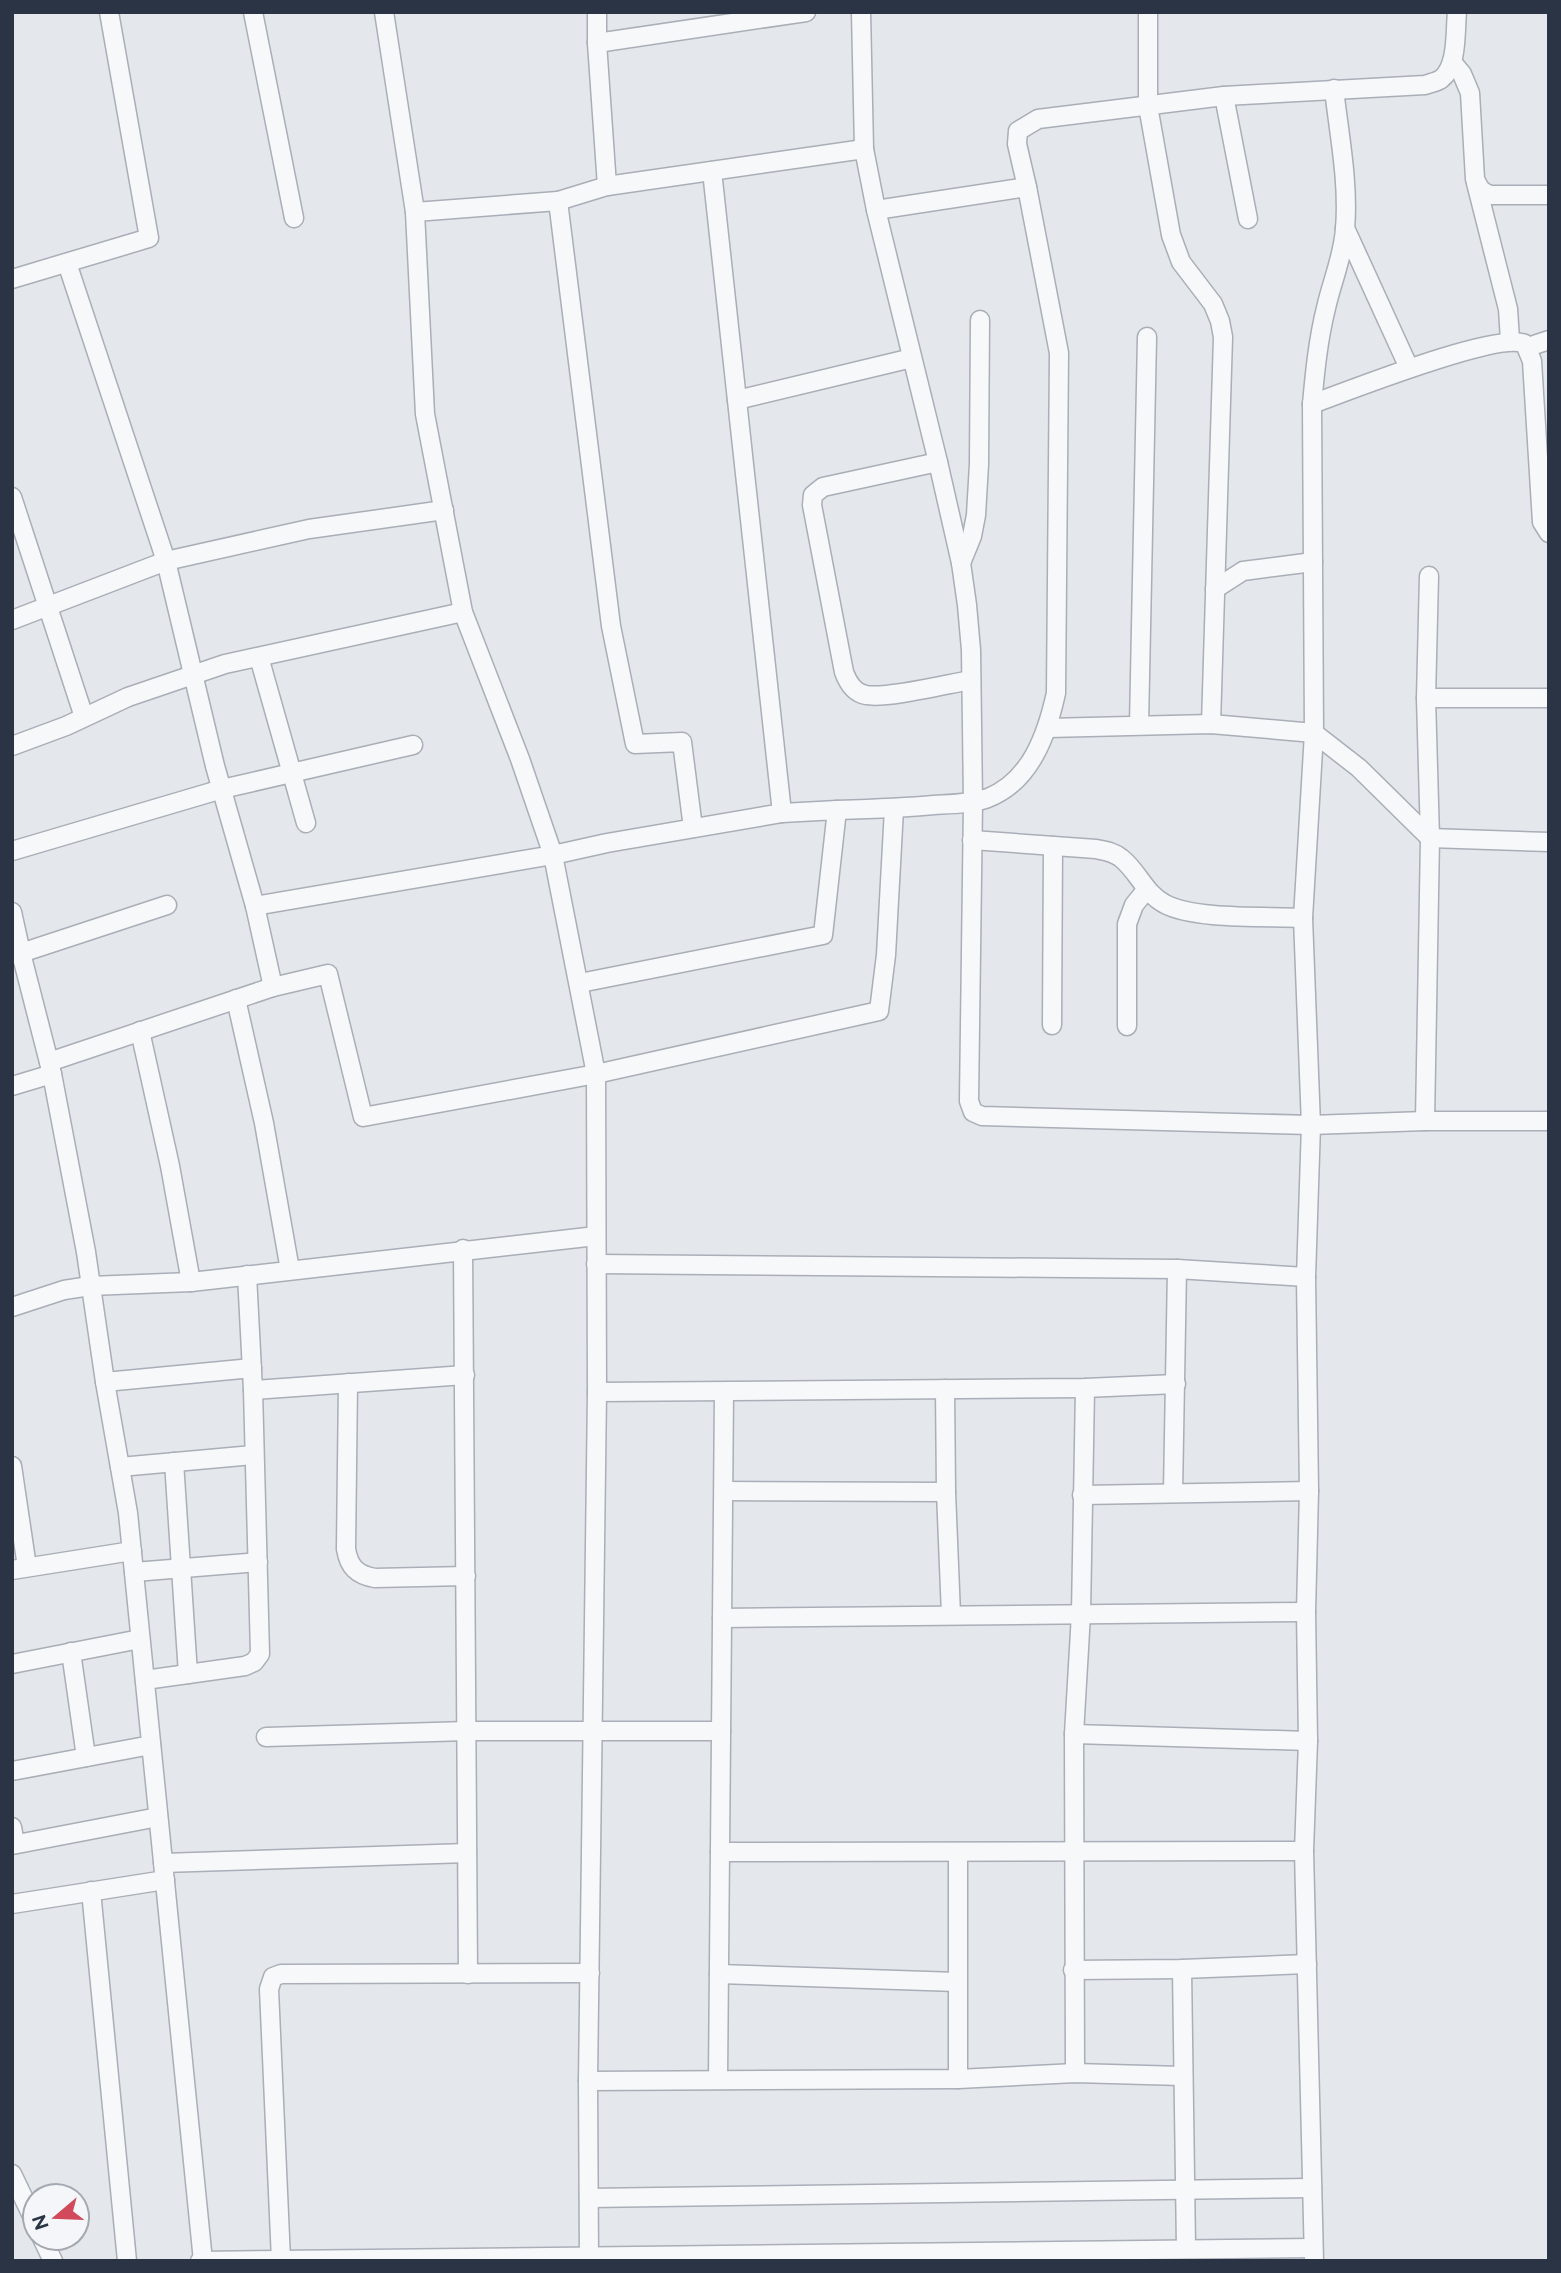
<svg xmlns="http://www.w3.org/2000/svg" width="1561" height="2273" font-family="Raleway,sans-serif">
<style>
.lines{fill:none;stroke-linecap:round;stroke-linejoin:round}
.minor-casing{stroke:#a9aeb7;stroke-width:21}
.minor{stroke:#f7f8fa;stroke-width:18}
</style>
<rect width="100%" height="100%" fill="#e4e7ec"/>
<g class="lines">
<defs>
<g id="minor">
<polyline points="253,12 294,218"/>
<polyline points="384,12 415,212"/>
<polyline points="597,12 597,43 607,186"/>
<polyline points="861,12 864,149 876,210 938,462 961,563 967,605 971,650 973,802 969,1101 973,1112 982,1116 1311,1125 1425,1121 1549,1121"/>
<polyline points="1148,12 1148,106 1171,235 1181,262 1213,304 1220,321 1223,337 1211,724"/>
<polyline points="597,43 806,12"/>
<path d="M1452 62 1462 74 1470 93 1475 179C1479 188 1481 192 1491 195H1549"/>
<polyline points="1224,96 1248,219"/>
<polyline points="1476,183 1508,309 1510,340"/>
<polyline points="558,201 611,626 635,744 682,742 693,828"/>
<polyline points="876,210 1027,187"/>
<polyline points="1345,228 1409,368"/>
<polyline points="67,263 166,561 215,766 255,906 553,855 607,843 782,813 712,171"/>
<polyline points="12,279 149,238 109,12"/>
<polyline points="1528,347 1549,340"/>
<polyline points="737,400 912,358"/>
<path d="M1312 404C1346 392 1498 331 1525 344L1532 361 1542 522 1549 533"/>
<path d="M938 462 823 487 813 495 812 505 844 672C848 683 854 693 866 695 887 699 947 684 971 680"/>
<polyline points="12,497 84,717"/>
<polyline points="961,563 972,536 976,515 979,464 980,320"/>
<polyline points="1215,589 1243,571 1313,562"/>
<polyline points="12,620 166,561 309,529 444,510"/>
<polyline points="259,657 306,823"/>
<polyline points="1426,698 1549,698"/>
<polyline points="1139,725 1147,337"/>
<polyline points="1048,728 1211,724 1314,733 1359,768 1430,838 1549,842"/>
<polyline points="12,746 66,726 128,697 225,664 463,612"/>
<path d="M837 810C870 809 902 808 934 805 952 804 971 804 988 798 1031 781 1047 734 1056 693L1059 353 1027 187 1017 144 1018 131 1038 119 1224 96 1425 85C1430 83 1437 82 1441 79 1458 67 1455 31 1457 12"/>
<path d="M972 840 1096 849C1105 851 1114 852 1121 858 1138 871 1145 894 1165 904 1195 920 1267 916 1303 918"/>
<polyline points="12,851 222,789 413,745"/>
<polyline points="255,906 273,987 328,974 363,1117 596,1074 879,1011 886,955 894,809"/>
<polyline points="12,912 21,953 167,905"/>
<polyline points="12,955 21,953 52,1074 86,1252 105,1382 128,1513 203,2261"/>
<polyline points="580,983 823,935 837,810 782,813"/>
<polyline points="236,999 264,1123 290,1270"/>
<polyline points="1052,1025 1053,846"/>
<polyline points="1127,1026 1127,924 1134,905 1147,889"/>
<polyline points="140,1031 170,1166 191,1282"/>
<polyline points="49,1062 273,987"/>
<polyline points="12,1086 52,1074"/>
<polyline points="1425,1121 1430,838 1426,698 1429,576"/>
<polyline points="463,1249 468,1974"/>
<polyline points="596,1264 1177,1269 1306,1277"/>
<polyline points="12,1307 64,1290 90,1286 191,1282 596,1236"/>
<polyline points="105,1382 252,1368"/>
<path d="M348 1383 346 1549C349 1567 357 1575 375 1578L466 1576"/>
<polyline points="945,1389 946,1492 951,1615"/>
<polyline points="253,1390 465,1375"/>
<polyline points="597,1392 1085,1388 1176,1384"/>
<polyline points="174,1462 188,1674"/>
<polyline points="12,1466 27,1567"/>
<polyline points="120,1467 253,1455"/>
<polyline points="724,1491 946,1492"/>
<polyline points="1173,1492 1177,1269"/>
<polyline points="1082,1495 1309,1491"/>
<polyline points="12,1570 132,1551"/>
<polyline points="134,1572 258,1562"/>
<polyline points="722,1618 1306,1612"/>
<polyline points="71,1652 86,1757"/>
<polyline points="12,1664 140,1639"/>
<polyline points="145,1680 245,1666 254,1662 260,1654 253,1390 247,1275"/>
<polyline points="1074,1734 1308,1741"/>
<polyline points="266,1737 467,1731 721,1731"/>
<polyline points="12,1771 151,1745"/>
<polyline points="12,1827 15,1844"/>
<polyline points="12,1845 158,1817"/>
<polyline points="720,1852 1304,1851"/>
<polyline points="163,1863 467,1853"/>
<polyline points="91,1891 127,2261"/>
<polyline points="12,1904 165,1880"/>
<polyline points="1182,1969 1186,2248"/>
<polyline points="1073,1970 1182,1969 1307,1964"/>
<polyline points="719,1974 957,1982"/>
<polyline points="1075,2073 1074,1734 1081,1614 1085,1388"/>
<polyline points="718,2079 724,1392"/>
<polyline points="958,2079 958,1853"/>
<polyline points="588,2081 958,2079 1075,2073 1182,2076"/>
<polyline points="12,2174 35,2222"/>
<polyline points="589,2198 1312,2188"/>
<polyline points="42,2238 53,2261"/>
<polyline points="281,2260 269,1989 273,1977 281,1974 590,1973"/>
<polyline points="200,2261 1313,2248"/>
<polyline points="589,2261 588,2081 597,1392 596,1074 553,855 520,759 463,612 425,414 415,212 558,201 607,186 864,149"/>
<path d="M1314 2261 1304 1851 1308 1741 1306 1612 1309 1491 1306 1277 1311 1125 1303 918 1314 733 1312 404C1315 372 1318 340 1326 308 1332 281 1343 257 1345 229 1349 183 1339 134 1334 89"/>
</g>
</defs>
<use href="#minor" class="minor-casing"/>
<use href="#minor" class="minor"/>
</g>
<rect width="1561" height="2273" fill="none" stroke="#2b3445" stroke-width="28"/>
<g transform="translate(56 2217) rotate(251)"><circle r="33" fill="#f4f6f9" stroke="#a4a8b1" stroke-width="2"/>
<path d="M0-5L12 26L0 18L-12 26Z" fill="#d1495b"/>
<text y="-10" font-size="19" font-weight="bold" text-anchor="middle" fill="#2b3445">N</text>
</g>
</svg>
